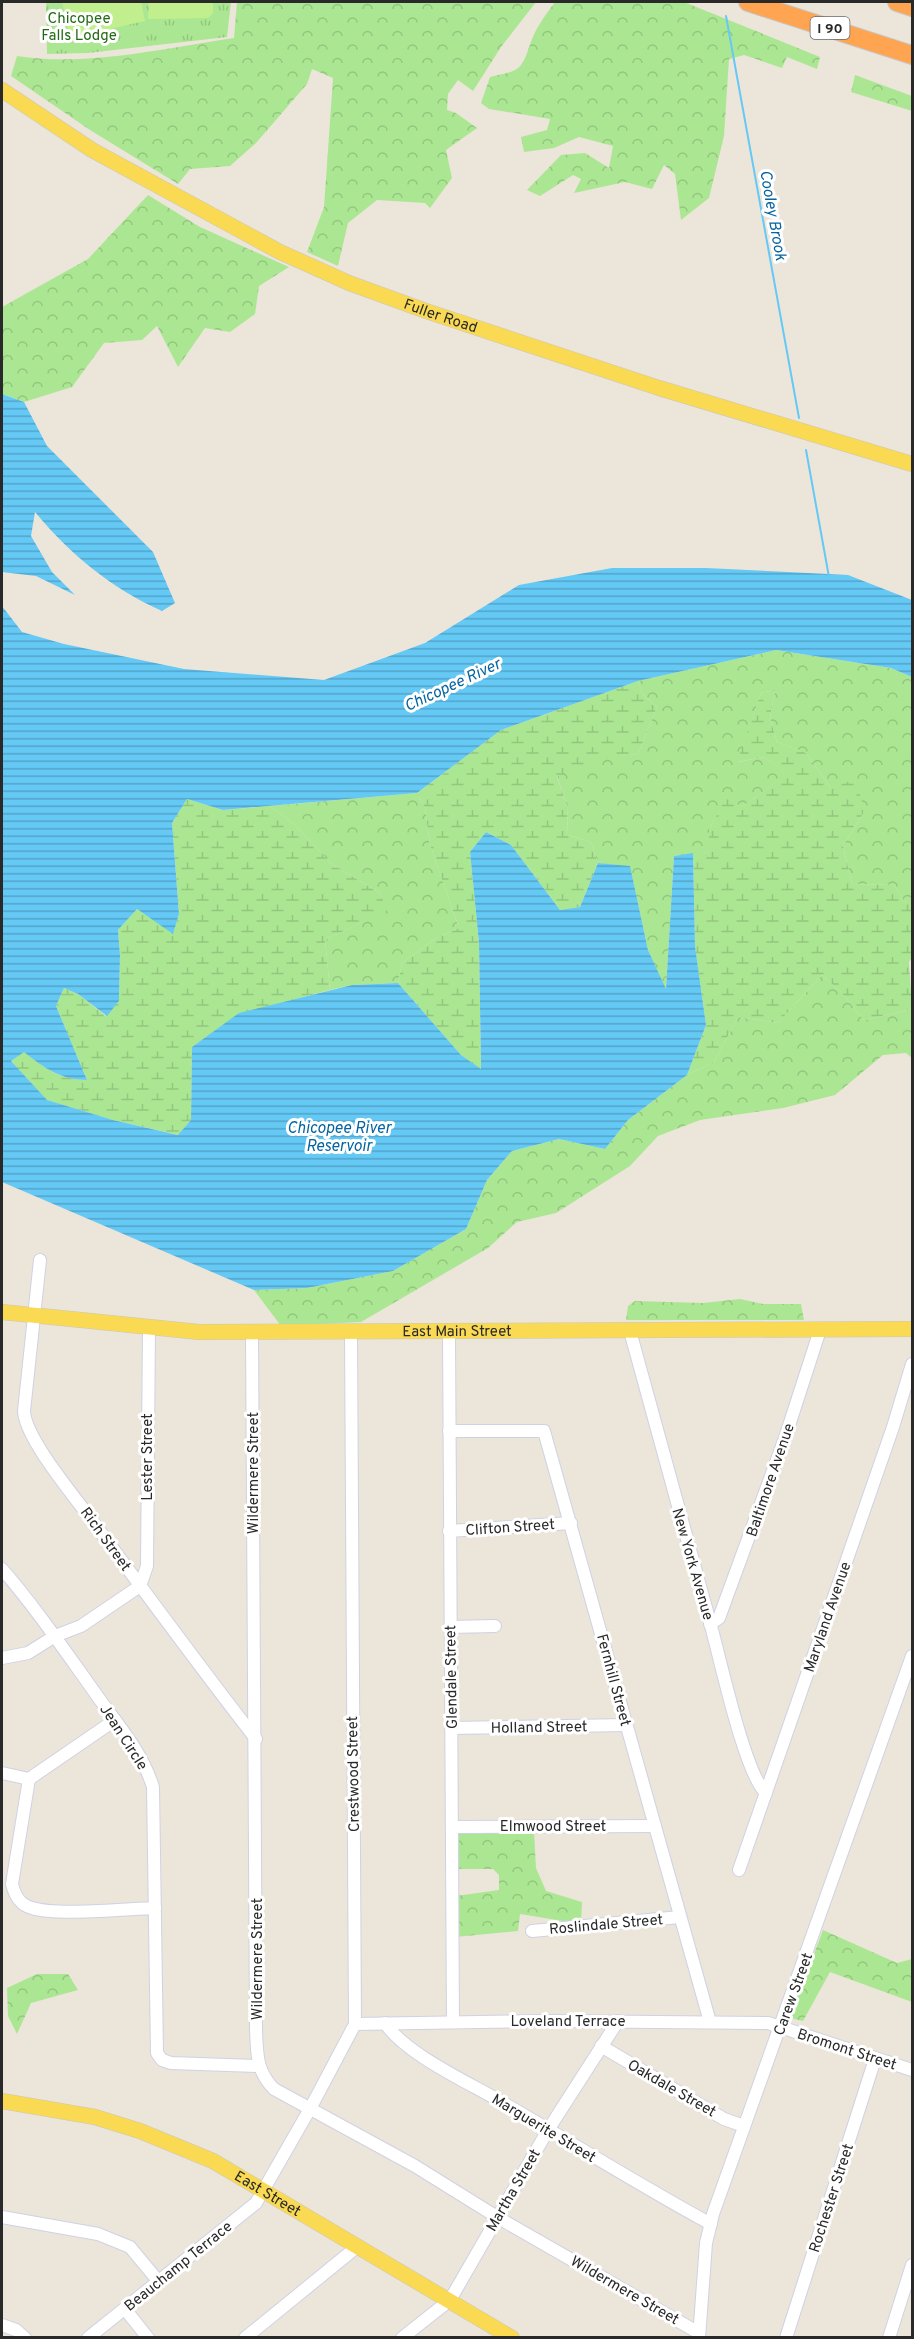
<svg xmlns="http://www.w3.org/2000/svg" width="914" height="2339" font-family="Overpass,sans-serif">
<style>
.grass{fill:url(#grass-tufts)}
.forest{fill:url(#forest-crowns)}
.wetland{fill:url(#wetland-marsh)}
.pitch{fill:#c1ef8d}
.water{fill:url(#water-rules)}
.lines{fill:none;stroke-linecap:round;stroke-linejoin:round}
.stream{stroke:#65c9f6;stroke-width:2}
.minor-casing{stroke:#cfd2e3;stroke-width:14}
.major-casing{stroke:#c7c7c7;stroke-width:16}
.highway-casing{stroke:#c7c7c7;stroke-width:20}
.minor{stroke:#fff;stroke-width:12}
.major{stroke:#f9da52;stroke-width:15}
.highway{stroke:#ffa552;stroke-width:18}
.labels{text-anchor:middle;stroke-width:6;stroke-linejoin:round;paint-order:stroke}
.shield{fill:#fff;stroke:#696969;stroke-width:1.5}
.shield-label{font-size:14px;font-weight:bold;fill:#292929}
.park-label{font-size:15px;fill:#236a15;stroke:#fff}
.street-label{font-size:15px;fill:#292929;stroke:#fff}
.water-label{font-size:16px;font-style:italic;fill:#0564a1;stroke:#fff}
</style>
<defs>
<pattern id="grass-tufts" width="24" height="20" patternUnits="userSpaceOnUse" patternTransform="scale(1.5)"><rect width="24" height="20" fill="#abe792"/><path d="M3 7l-1-3M5 7V3M7 7l1-3M15 17l-1-3M17 17v-4M19 17l1-3" fill="none" stroke="#93c67e"/></pattern>
<pattern id="forest-crowns" width="20" height="18" patternUnits="userSpaceOnUse" patternTransform="scale(1.5)"><rect width="20" height="18" fill="#abe792"/><path d="M2 6a3 3 0 1 1 6 0M12 15a3 3 0 1 1 6 0" fill="none" stroke="#93c67e"/></pattern>
<pattern id="wetland-marsh" width="20" height="14" patternUnits="userSpaceOnUse" patternTransform="scale(1.5)"><rect width="20" height="14" fill="#abe792"/><path d="M1 5h8M5 5V1M11 12h8M15 12V8" fill="none" stroke="#93c67e"/></pattern>
<pattern id="water-rules" width="6" height="5" patternUnits="userSpaceOnUse" patternTransform="scale(1.5)"><rect width="6" height="5" fill="#65c9f6"/><path d="M0 2.5h6" fill="none" stroke="#53a3c7"/></pattern>
</defs>
<rect width="100%" height="100%" fill="#ece5da"/>
<polygon class="grass" points="46,2 231,2 227,37 88,53 47,54"/>
<g class="forest">
<path d="M237 2H536L501 47 473 91 458 80 448 94 447 110 456 113 477 128 446 150 452 178 430 208 425 203 377 200 348 223 338 266 307 252 324 207 333 78 312 69 307 84 256 143 230 166 190 169 178 184 90 130 11 76 17 56C88 67 164 48 234 38Z"/>
<path d="M555 2H684L820 57 817 69 787 57 782 68 744 55 729 59 724 136 709 198 681 220 675 174 664 165 652 189 625 182 574 193 581 179 573 175 540 196 527 190 561 155 585 153 609 168 613 146 579 137 554 148 524 152 521 137 547 130 550 119 489 109 481 103 490 77C523 70 521 70 532 39 537 26 547 13 555 2Z"/>
<polygon points="855,75 912,96 912,111 851,92"/>
<polygon points="148,195 200,227 289,267 259,286 255,314 230,332 205,328 178,367 157,326 142,340 104,343 72,387 24,402 2,394 2,307 88,259"/>
<polygon points="776,650 891,668 912,677 912,904 906,904 894,885 852,884 843,846 864,812 831,788 806,753 777,742 770,718 775,690 761,693 738,762 763,757 789,773 742,807 726,798 709,830 709,852 674,856 666,990 648,950 630,867 598,863 591,842 568,835 567,806 557,776 597,758 638,754 657,707 643,695 638,681"/>
<polygon points="417,793 425,808 430,845 459,928 436,938 402,963 398,983 352,985 330,990 325,940 386,910 380,893 333,865 293,823 270,806"/>
<polygon points="822,975 841,992 864,1020 912,1009 912,1058 906,1053 883,1055 835,1095 783,1108 700,1120 658,1136 630,1166 556,1213 517,1222 488,1248 361,1322 281,1326 254,1290 307,1288 393,1271 466,1229 487,1180 512,1151 559,1139 605,1149 628,1120 687,1075 714,1062 738,1017 778,1023"/>
<polygon points="740,1299 763,1304 801,1304 804,1320 626,1320 628,1306 635,1301 703,1303"/>
<polygon points="459,1832 534,1832 536,1868 546,1891 582,1902 581,1924 520,1914 518,1931 455,1937 456,1896 499,1890 499,1875 493,1869 459,1869"/>
<polygon points="823,1930 897,1963 912,1959 912,2002 830,1972 803,2021 790,2018"/>
<polygon points="37,1974 68,1974 78,1990 31,2003 17,2034 8,2016 7,1988"/>
</g>
<g class="wetland">
<polygon points="638,681 643,695 657,707 638,754 597,759 557,777 567,806 568,835 591,842 598,863 580,907 560,910 511,845 486,832 470,852 479,943 481,1070 461,1055 398,983 402,963 436,938 459,928 430,845 425,808 417,793 501,730"/>
<polygon points="775,690 770,718 777,742 806,753 831,788 853,780 861,797 864,812 843,846 852,884 894,885 906,904 912,904 912,958 909,962 912,1009 864,1020 841,992 822,975 778,1023 738,1017 714,1062 687,1075 706,1025 695,946 693,853 709,852 709,830 726,797 742,807 788,773 763,757 737,762 761,693"/>
<path d="M187 799 223 810 270 806 293 823 333 865 380 893 387 910 325 940 330 990 239 1014 192 1047 191 1120 179 1135 113 1120 46 1100 11 1061 24 1051C43 1068 61 1080 87 1080L56 1006 64 988 78 994 106 1016 119 1001 120 955 118 930 137 909 173 933 179 914 172 823Z"/>
</g>
<g class="pitch">
<polygon points="62,2 141,2 145,21 70,38"/>
<polygon points="149,2 213,2 213,13 208,18 148,19"/>
</g>
<g class="water">
<path d="M2 394 24 402 47 446 153 552 175 603 162 611C111 588 71 555 35 512L31 536 52 572 75 595 36 576 2 572Z"/>
<path d="M612 568H706L848 575 912 600V677L891 668 776 650 638 681 501 730 417 793 223 810 187 799 172 823 179 914 173 934 137 909 118 930 120 955 119 1001 107 1016 78 994 64 988 56 1006 87 1080C61 1080 44 1068 24 1052L11 1061 47 1100 113 1120 178 1135 191 1120 192 1047 239 1013 352 985 398 983 461 1055 481 1069 479 943 470 852 486 832 511 845 560 910 580 907 598 863 630 866 648 950 666 989 674 856 693 853 695 946 706 1025 687 1075 628 1120 605 1149 559 1139 512 1151 487 1180 466 1229 393 1271 307 1288 254 1290 2 1182V606L22 632 64 644 184 669 324 680 425 643 519 585Z"/>
</g>
<g class="lines">
<g class="stream">
<polyline points="726,16 799,418"/>
<polyline points="806,450 829,577"/>
</g>
<defs>
<g id="minor">
<path d="M40 1260 24 1411C25 1440 81 1504 99 1530 151 1600 202 1670 256 1739"/>
<path d="M630 1331C657 1429 684 1528 711 1626 720 1658 745 1775 766 1793"/>
<path d="M252 1333 256 2029C257 2053 256 2071 274 2089L415 2166 497 2217 699 2333"/>
<polyline points="449,1333 453,2022"/>
<polyline points="449,1431 544,1431 710,2022"/>
<polyline points="449,1531 571,1523"/>
<path d="M2 1569C35 1607 63 1648 93 1690 115 1722 141 1749 153 1787L157 2053 162 2060 171 2063 259 2066"/>
<polyline points="710,1624 719,1618 785,1438 820,1330"/>
<polyline points="450,1627 495,1626"/>
<polyline points="2,1658 28,1653 55,1636 81,1626 140,1586 147,1566 149,1327"/>
<polyline points="451,1728 626,1725"/>
<polyline points="2,1773 29,1779 115,1720"/>
<path d="M29 1779 12 1884C15 1896 20 1905 32 1908 57 1916 126 1909 155 1908"/>
<polyline points="452,1827 655,1826"/>
<polyline points="739,1870 893,1427 912,1364"/>
<polyline points="532,1931 680,1917"/>
<path d="M385 2023C406 2055 472 2084 505 2104 574 2144 641 2186 711 2224"/>
<polyline points="355,2024 548,2021 768,2023 912,2070"/>
<polyline points="601,2046 724,2119 744,2126"/>
<polyline points="2,2217 98,2234 130,2247 159,2282"/>
<polyline points="125,2309 148,2338"/>
<polyline points="2,2325 16,2330 25,2338"/>
<polyline points="88,2338 256,2203 311,2107 355,2024 351,1333"/>
<polyline points="245,2338 358,2246"/>
<polyline points="402,2338 450,2300 548,2130 618,2021"/>
<polyline points="699,2338 706,2243 713,2214 912,1656"/>
<polyline points="786,2338 875,2059"/>
<polyline points="889,2338 912,2265"/>
</g>
<g id="major">
<path id="s1" d="M2 90 92 150 280 252 349 283 426 311 659 388 912 464"/>
<path id="s2" d="M2 1312 199 1332 912 1329"/>
<path id="s3" d="M2 2101 95 2117 140 2131 213 2161 512 2338"/>
</g>
<g id="highway">
<polyline points="748,2 912,55"/>
<polyline points="897,2 912,7"/>
</g>
</defs>
<use href="#minor" class="minor-casing"/>
<use href="#major" class="major-casing"/>
<use href="#highway" class="highway-casing"/>
<use href="#minor" class="minor"/>
<use href="#major" class="major"/>
<use href="#highway" class="highway"/>
</g>
<g class="labels">
<rect class="shield" x="810.5" y="17" width="39" height="22" rx="4.5"/>
<g class="shield-label">
<text x="830" y="33">I 90</text>
</g>
<g class="park-label">
<text x="79" y="23">Chicopee<tspan x="79" dy="17">Falls Lodge</tspan></text>
</g>
<g class="street-label">
<text dy="5" stroke="none"><textPath href="#s1" startOffset="495">Fuller Road</textPath></text>
<text dy="5" stroke="none"><textPath href="#s2" startOffset="456">East Main Street</textPath></text>
<text transform="translate(147 1457) rotate(-90)" y="5">Lester Street</text>
<text transform="translate(253 1473) rotate(-90)" y="5">Wildermere Street</text>
<text transform="translate(770 1480) rotate(-71)" y="5">Baltimore Avenue</text>
<text transform="translate(510 1527) rotate(-4)" y="5">Clifton Street</text>
<text transform="translate(106 1539) rotate(54)" y="5">Rich Street</text>
<text transform="translate(693 1564) rotate(74)" y="5">New York Avenue</text>
<text transform="translate(827 1617) rotate(-71)" y="5">Maryland Avenue</text>
<text transform="translate(451 1677) rotate(-91)" y="5">Glendale Street</text>
<text transform="translate(614 1680) rotate(75)" y="5">Fernhill Street</text>
<text transform="translate(539 1727) rotate(-1)" y="5">Holland Street</text>
<text transform="translate(124 1737) rotate(57)" y="5">Jean Circle</text>
<text transform="translate(353 1774) rotate(-91)" y="5">Crestwood Street</text>
<text x="553" y="1831">Elmwood Street</text>
<text transform="translate(606 1924) rotate(-5)" y="5">Roslindale Street</text>
<text transform="translate(257 1959) rotate(-90)" y="5">Wildermere Street</text>
<text transform="translate(793 1994) rotate(-70)" y="5">Carew Street</text>
<text x="568" y="2026">Loveland Terrace</text>
<text transform="translate(847 2049) rotate(18)" y="5">Bromont Street</text>
<text transform="translate(672 2088) rotate(30)" y="5">Oakdale Street</text>
<text transform="translate(544 2128) rotate(31)" y="5">Marguerite Street</text>
<text transform="translate(513 2190) rotate(-60)" y="5">Martha Street</text>
<text dy="5" stroke="none"><textPath href="#s3" startOffset="284">East Street</textPath></text>
<text transform="translate(831 2198) rotate(-72)" y="5">Rochester Street</text>
<text transform="translate(178 2266) rotate(-39)" y="5">Beauchamp Terrace</text>
<text transform="translate(625 2290) rotate(30)" y="5">Wildermere Street</text>
</g>
<g class="water-label">
<text transform="translate(774 215) rotate(80)" y="6">Cooley Brook</text>
<text transform="translate(452 684) rotate(-25)" y="6">Chicopee River</text>
<text x="339" y="1133">Chicopee River<tspan x="339" dy="18">Reservoir</tspan></text>
</g>
</g>
<rect width="914" height="2339" fill="none" stroke="#292929" stroke-width="6"/>
</svg>
